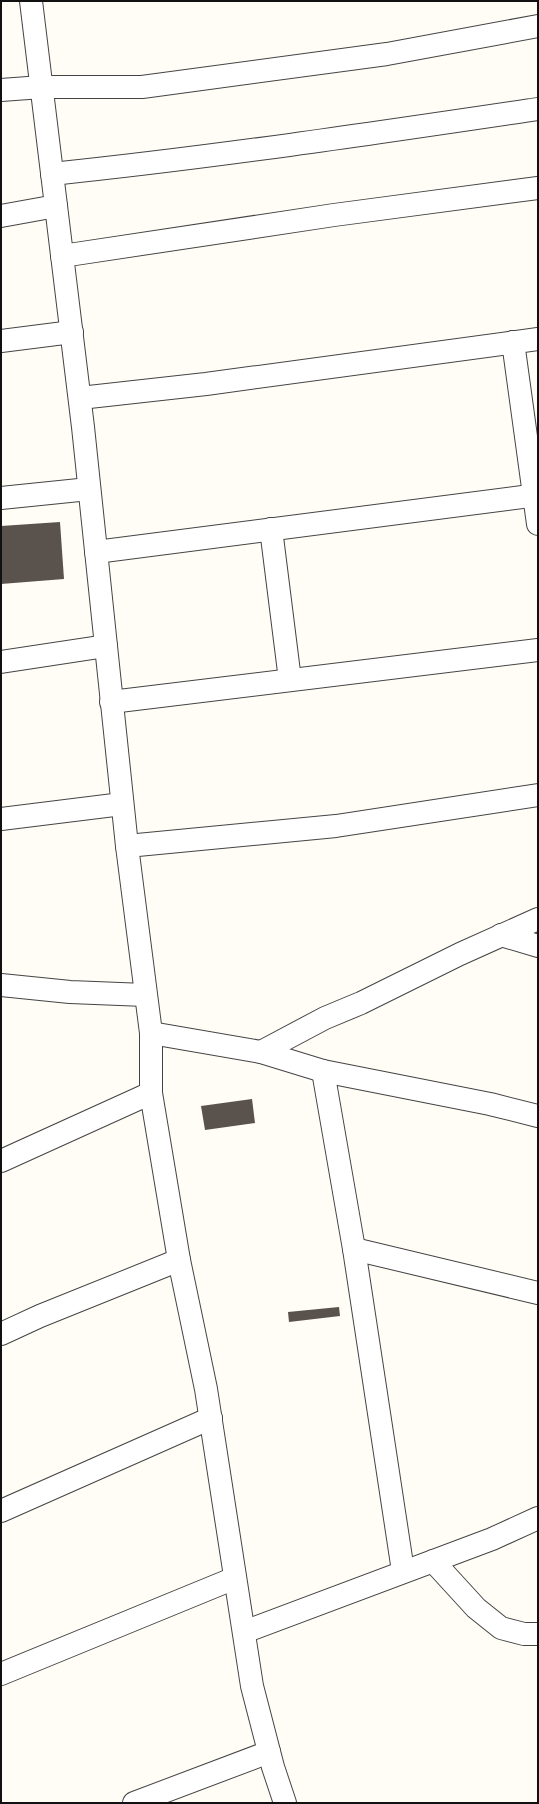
<svg xmlns="http://www.w3.org/2000/svg" width="539" height="1804" font-family="'Playfair Display',serif">
<style>
.building{fill:#5a524d}
.lines{fill:none;stroke-linecap:round;stroke-linejoin:round}
.minor-casing{stroke:#444;stroke-width:24}
.minor{stroke:#fff;stroke-width:22}
</style>
<rect width="100%" height="100%" fill="#fffdf5"/>
<g class="building">
<polygon points="60,522 64,579 1,584 1,526"/>
<polygon points="252,1099 255,1123 205,1130 201,1106"/>
<polygon points="339,1307 340,1316 289,1322 288,1312"/>
</g>
<g class="lines">
<defs>
<g id="minor">
<polyline points="31,1 83,427 127,846 151,1033 151,1093 179,1260 206,1389 252,1686 273,1767 285,1803"/>
<polyline points="1,90 42,87 142,87 387,54 538,26"/>
<path d="M52 174C215 157 376 133 538 109"/>
<polyline points="1,216 56,206"/>
<polyline points="62,256 334,215 538,188"/>
<polyline points="1,341 72,332"/>
<polyline points="513,342 538,524"/>
<polyline points="80,398 206,384 538,339"/>
<polyline points="1,498 89,489"/>
<polyline points="271,529 290,680"/>
<polyline points="96,552 538,495"/>
<polyline points="1,662 106,646"/>
<polyline points="111,702 538,650"/>
<polyline points="1,819 122,804"/>
<polyline points="127,846 336,826 538,795"/>
<polyline points="501,935 538,946"/>
<polyline points="1,985 70,992 145,995"/>
<polyline points="151,1033 261,1052 323,1071 490,1104 538,1116"/>
<polyline points="261,1052 325,1018 361,1003 460,954 538,919"/>
<polyline points="323,1071 354,1249 403,1571"/>
<polyline points="1,1161 151,1093"/>
<polyline points="354,1249 538,1293"/>
<polyline points="1,1334 40,1316 179,1260"/>
<polyline points="1,1511 211,1418"/>
<polyline points="433,1561 476,1608 501,1628 524,1634 538,1634"/>
<polyline points="244,1632 492,1539 538,1518"/>
<polyline points="1,1674 235,1578"/>
<polyline points="134,1803 269,1752"/>
</g>
</defs>
<use href="#minor" class="minor-casing"/>
<use href="#minor" class="minor"/>
</g>
<rect width="539" height="1804" fill="none" stroke="#111111" stroke-width="4"/>
</svg>
